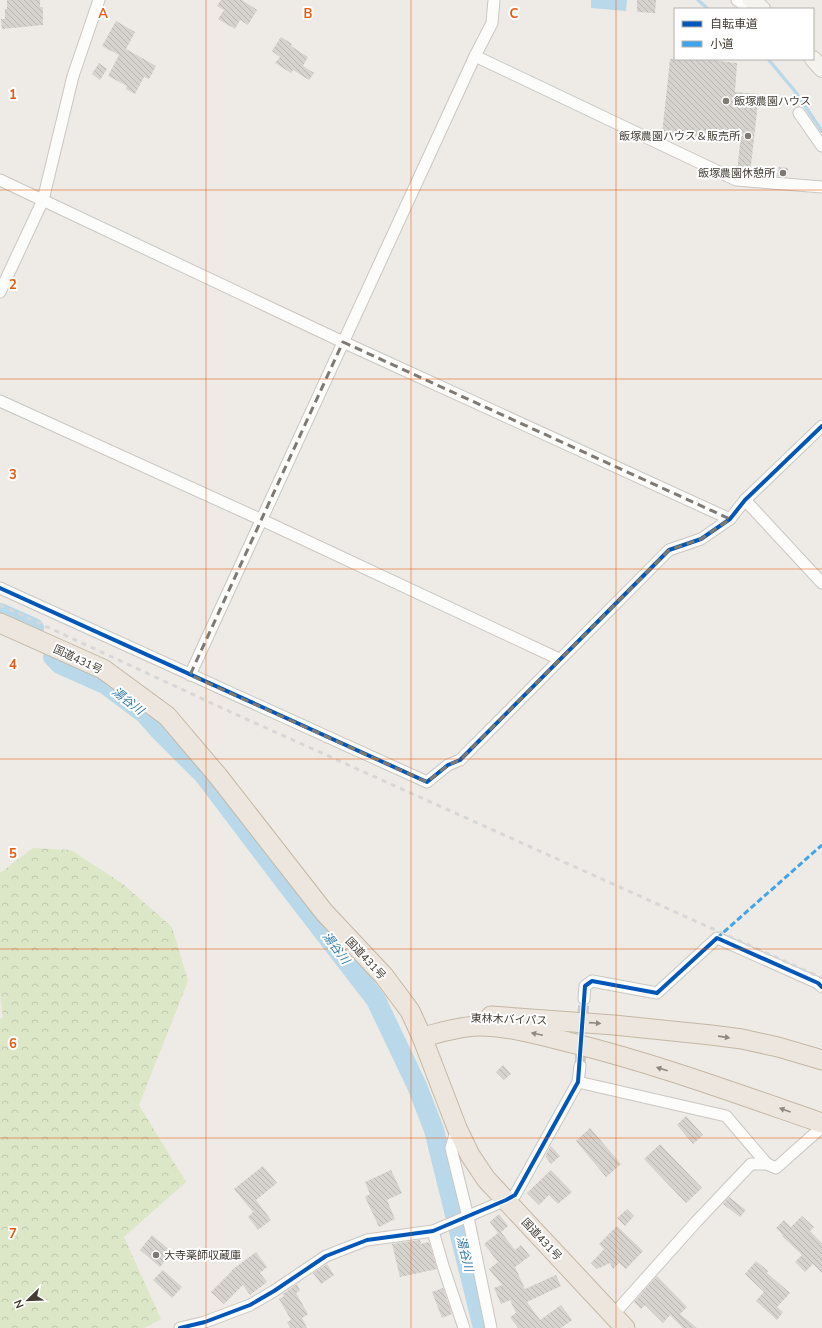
<svg xmlns="http://www.w3.org/2000/svg" width="822" height="1328" font-family="'Nunito Sans','Noto Sans JP',sans-serif">
<style>
.forest{fill:url(#forest-crowns)}
.water{fill:#b9d9ea}
.lines{fill:none;stroke-linecap:round;stroke-linejoin:round}
.stream{stroke:#b9d9ea;stroke-width:3.5}
.river{stroke:#b9d9ea;stroke-width:20}
.building{fill:url(#building-back-hatch)}
.minor-tunnel{stroke:#ccc8c2;stroke-width:11;stroke-dasharray:11 5.5;stroke-linecap:butt}
.minor-casing{stroke:#cac7c2;stroke-width:13}
.secondary-casing{stroke:#ccc8be;stroke-width:18}
.trunk-casing{stroke:#c4b7a3;stroke-width:21}
.minor{stroke:#fcfcfb;stroke-width:11}
.secondary{stroke:#f5f3ed;stroke-width:16}
.trunk{stroke:#ede6de;stroke-width:19}
.rail{stroke:#d8d7d7;stroke-width:3;stroke-dasharray:5 5;stroke-linecap:butt}
.quiet{stroke:#3fa4eb;stroke-width:3;stroke-dasharray:6 3;stroke-linecap:butt}
.cycleway-casing{stroke:#fff;stroke-width:6}
.cycleway{stroke:#0057b8;stroke-width:4}
.oneway{fill:#8f8880}
.marked{fill:none;stroke:#7e7972;stroke-width:3;stroke-dasharray:8 5;stroke-linejoin:round}
.grid{fill:none;stroke:#e8590c;stroke-width:1;stroke-opacity:0.55}
.poi-dot{fill:#7e7972;stroke:#fff;stroke-width:1.5}
.labels{text-anchor:middle;stroke-width:4;stroke-linejoin:round;paint-order:stroke}
.poi-label{font-size:11px;fill:#423c34;stroke:#fff;text-anchor:start}
.street-label{font-size:11px;fill:#423c34;stroke:#fff}
.water-label{font-size:12px;font-style:italic;fill:#347ca8;stroke:#fff}
.grid-label{font-size:13px;text-anchor:middle;font-weight:bold;fill:#e8590c;stroke:#fff;stroke-width:4;stroke-linejoin:round;paint-order:stroke}
</style>
<defs>
<pattern id="forest-crowns" width="20" height="18" patternUnits="userSpaceOnUse"><rect width="20" height="18" fill="#dce7c7"/><path d="M2 6a3 3 0 1 1 6 0M12 15a3 3 0 1 1 6 0" fill="none" stroke="#bec7ac"/></pattern>
<pattern id="building-back-hatch" width="6" height="6" patternUnits="userSpaceOnUse"><rect width="6" height="6" fill="#d6d2ce"/><path d="M-1 5l2 2M0 0l6 6M5-1l2 2" fill="none" stroke="#b9b5b2"/></pattern>
</defs>
<rect width="100%" height="100%" fill="#eeebe6"/>
<polygon class="forest" points="33,848 71,850 123,884 172,927 188,981 139,1105 186,1182 124,1237 161,1319 145,1328 0,1328 0,1019 3,1017 0,994 0,873"/>
<polygon class="water" points="591,0 627,0 626,11 591,8"/>
<g class="lines">
<g class="stream">
<polyline points="698,0 708,9"/>
<polyline points="768,59 794,90 822,131"/>
</g>
<g class="river">
<polyline points="0,613 34,628"/>
<polyline points="53,657 60,664 105,684 145,714 158,729 204,775 285,882 376,1000 417,1086 434,1130 483,1328"/>
</g>
</g>
<g class="building">
<polygon points="7,0 40,0 40,7 43,7 43,25 2,29 1,19 5,19 5,9 7,9"/>
<polygon points="221,0 242,0 257,10 248,25 240,20 235,29 218,19 224,10 217,6"/>
<polygon points="637,0 656,0 655,13 637,12"/>
<polygon points="116,21 135,32 126,49 156,66 149,79 144,77 135,94 126,89 127,86 108,76 119,55 102,46"/>
<polygon points="281,37 292,44 291,46 308,57 303,66 314,73 309,80 293,70 291,73 275,63 280,57 272,51"/>
<polygon points="670,59 720,59 719,61 737,63 735,92 759,94 750,174 737,173 740,143 715,140 715,139 662,134"/>
<polygon points="99,63 107,69 100,80 92,74"/>
<polygon points="779,167 788,168 787,177 777,176"/>
<polygon points="503,1065 511,1074 504,1080 496,1072"/>
<polygon points="686,1116 703,1135 693,1144 677,1125"/>
<polygon points="590,1128 621,1164 606,1177 576,1141"/>
<polygon points="660,1144 702,1188 686,1203 644,1159"/>
<polygon points="551,1146 560,1156 551,1164 545,1156"/>
<polygon points="263,1166 277,1183 256,1200 271,1220 258,1230 248,1217 253,1212 234,1189"/>
<polygon points="391,1170 402,1193 387,1200 395,1219 379,1227 365,1197 370,1194 365,1182"/>
<polygon points="551,1170 572,1192 558,1204 549,1195 539,1205 527,1193"/>
<polygon points="729,1197 746,1210 740,1217 723,1204"/>
<polygon points="627,1209 634,1216 625,1226 617,1218"/>
<polygon points="499,1214 508,1226 501,1232 515,1250 521,1245 530,1256 515,1267 525,1289 556,1275 561,1286 527,1302 540,1320 561,1305 572,1320 561,1328 518,1328 510,1317 516,1313 510,1300 501,1304 494,1288 502,1285 489,1269 498,1262 484,1244 498,1233 490,1222"/>
<polygon points="802,1216 814,1227 810,1231 822,1243 822,1273 813,1264 805,1272 795,1262 802,1255 782,1236 783,1235 776,1228 784,1220 791,1227"/>
<polygon points="617,1226 643,1251 626,1269 619,1263 613,1269 610,1263 597,1269 591,1263 604,1249 599,1244"/>
<polygon points="152,1235 172,1252 160,1267 140,1250"/>
<polygon points="420,1240 421,1244 429,1242 437,1269 400,1277 392,1244"/>
<polygon points="256,1252 267,1267 260,1273 267,1282 250,1295 243,1285 224,1304 211,1292 232,1271 232,1270"/>
<polygon points="756,1261 768,1271 767,1273 790,1293 777,1307 783,1312 777,1320 756,1301 764,1292 745,1274"/>
<polygon points="327,1264 334,1275 321,1284 313,1273"/>
<polygon points="163,1270 182,1287 172,1298 153,1280"/>
<polygon points="657,1276 687,1307 680,1314 697,1328 683,1328 670,1315 663,1323 645,1305 641,1309 634,1302"/>
<polygon points="297,1284 300,1291 296,1293 308,1314 302,1318 307,1328 290,1328 287,1322 291,1320 279,1299 284,1296 283,1294"/>
<polygon points="443,1288 452,1314 442,1318 432,1292"/>
</g>
<g class="lines">
<polyline class="minor-tunnel" points="580,1066 584,999"/>
<defs>
<g id="minor">
<polyline points="737,0 750,9"/>
<polyline points="475,56 736,180 822,187"/>
<polyline points="799,113 822,146"/>
<polyline points="0,180 343,342 730,519"/>
<polyline points="0,292 43,200 73,76 99,0"/>
<polyline points="0,401 262,520 559,659"/>
<polyline points="745,500 822,583"/>
<polyline points="0,588 427,782 448,765 460,760 669,550 701,539 730,519 745,500 822,426"/>
<polyline points="190,675 475,56 492,23 494,0"/>
<polyline points="584,999 585,986 592,981 657,993 717,938 818,983 822,987"/>
<polyline points="578,1082 726,1116 767,1164"/>
<polyline points="457,1128 451,1148 468,1217 491,1328"/>
<polyline points="433,1231 443,1266 464,1328"/>
<polyline points="613,1315 696,1222 751,1164 767,1164 776,1168 822,1127"/>
<polyline points="180,1328 205,1322 250,1305 274,1291 326,1256 367,1240 433,1231 506,1200 515,1195 578,1082 580,1066"/>
</g>
<g id="secondary">
<polyline points="751,0 762,9"/>
<polyline points="813,59 822,69"/>
</g>
<g id="trunk">
<polyline points="0,623 103,669 167,716 218,776 324,912 384,976 410,1011 422,1037 457,1128 470,1155 486,1179 625,1328"/>
<polyline points="491,1016 614,1025 711,1035 742,1039 778,1047 822,1060"/>
<path d="M422 1037C440 1033 460 1026 479 1026 508 1026 540 1035 568 1042 654 1063 738 1094 822 1123"/>
</g>
</defs>
<use href="#minor" class="minor-casing"/>
<use href="#secondary" class="secondary-casing"/>
<use href="#trunk" class="trunk-casing"/>
<use href="#minor" class="minor"/>
<use href="#secondary" class="secondary"/>
<use href="#trunk" class="trunk"/>
<polyline class="rail" points="0,605 235,714 822,978"/>
<polyline class="quiet" points="717,938 822,845"/>
<defs>
<g id="cycleway">
<polyline points="0,588 427,782 448,765 460,760 669,550 701,539 730,519 745,500 822,426"/>
<polyline points="180,1328 205,1322 250,1305 274,1291 326,1256 367,1240 433,1231 506,1200 515,1195 578,1082 585,986 592,981 657,993 717,938 818,983 822,987"/>
</g>
</defs>
<use href="#cycleway" class="cycleway-casing"/>
<use href="#cycleway" class="cycleway"/>
</g>
<defs><path id="oneway-solid" d="M-6-.8H1V-3.2L6.5 0L1 3.2V.8H-6Z"/></defs>
<g class="oneway">
<use href="#oneway-solid" transform="translate(595 1023) rotate(4)"/>
<use href="#oneway-solid" transform="translate(537 1034) rotate(-168)"/>
<use href="#oneway-solid" transform="translate(724 1037) rotate(8)"/>
<use href="#oneway-solid" transform="translate(662 1069) rotate(-162)"/>
<use href="#oneway-solid" transform="translate(785 1110) rotate(-160)"/>
</g>
<path class="marked" d="M343 342 730 519 701 539 669 550 460 760 448 765 427 782 190 675Z"/>
<path class="grid" d="M206 0V1328M411 0V1328M616 0V1328M0 190H822M0 379H822M0 569H822M0 759H822M0 949H822M0 1138H822"/>
<g class="poi-dot">
<circle cx="726" cy="101" r="4"/>
<circle cx="748" cy="136" r="4"/>
<circle cx="783" cy="173" r="4"/>
<circle cx="156" cy="1255" r="4"/>
</g>
<g class="labels">
<g class="poi-label">
<text x="734" y="105">飯塚農園ハウス</text>
<text x="740" y="140" text-anchor="end">飯塚農園ハウス＆販売所</text>
<text x="775" y="177" text-anchor="end">飯塚農園休憩所</text>
<text x="164" y="1259">大寺薬師収蔵庫</text>
</g>
<g class="street-label">
<text transform="translate(78 659) rotate(25)" y="4">国道431号</text>
<text transform="translate(366 958) rotate(47)" y="4">国道431号</text>
<text transform="translate(509 1019) rotate(2)" y="4">東林木バイパス</text>
<text transform="translate(542 1239) rotate(47)" y="4">国道431号</text>
</g>
<g class="water-label">
<text transform="translate(128 701) rotate(38)" y="4">湯谷川</text>
<text transform="translate(336 948) rotate(53)" y="4">湯谷川</text>
<text transform="translate(465 1254) rotate(76)" y="4">湯谷川</text>
</g>
</g>
<g class="grid-label">
<text x="103" y="18">A</text>
<text x="308" y="18">B</text>
<text x="514" y="18">C</text>
<text x="13" y="99">1</text>
<text x="13" y="289">2</text>
<text x="13" y="479">3</text>
<text x="13" y="669">4</text>
<text x="13" y="858">5</text>
<text x="13" y="1048">6</text>
<text x="13" y="1238">7</text>
</g>
<rect x="674" y="8" width="140" height="52" fill="#ffffff" stroke="#b3b1ae"/>
<rect x="682" y="21" width="20" height="6" fill="#0057b8" stroke="#b3b1ae"/>
<text x="710" y="28" font-size="12" fill="#423c34">自転車道</text>
<rect x="682" y="41" width="20" height="6" fill="#3fa4eb" stroke="#b3b1ae"/>
<text x="710" y="48" font-size="12" fill="#423c34">小道</text>
<g transform="translate(28 1300) rotate(247)" stroke="#ffffff" stroke-width="3" paint-order="stroke">
<path d="M0-3L7 15L0 10L-7 15Z" fill="#423c34"/>
<text y="-6" font-size="11" font-weight="bold" text-anchor="middle" fill="#423c34">N</text>
</g>
</svg>
